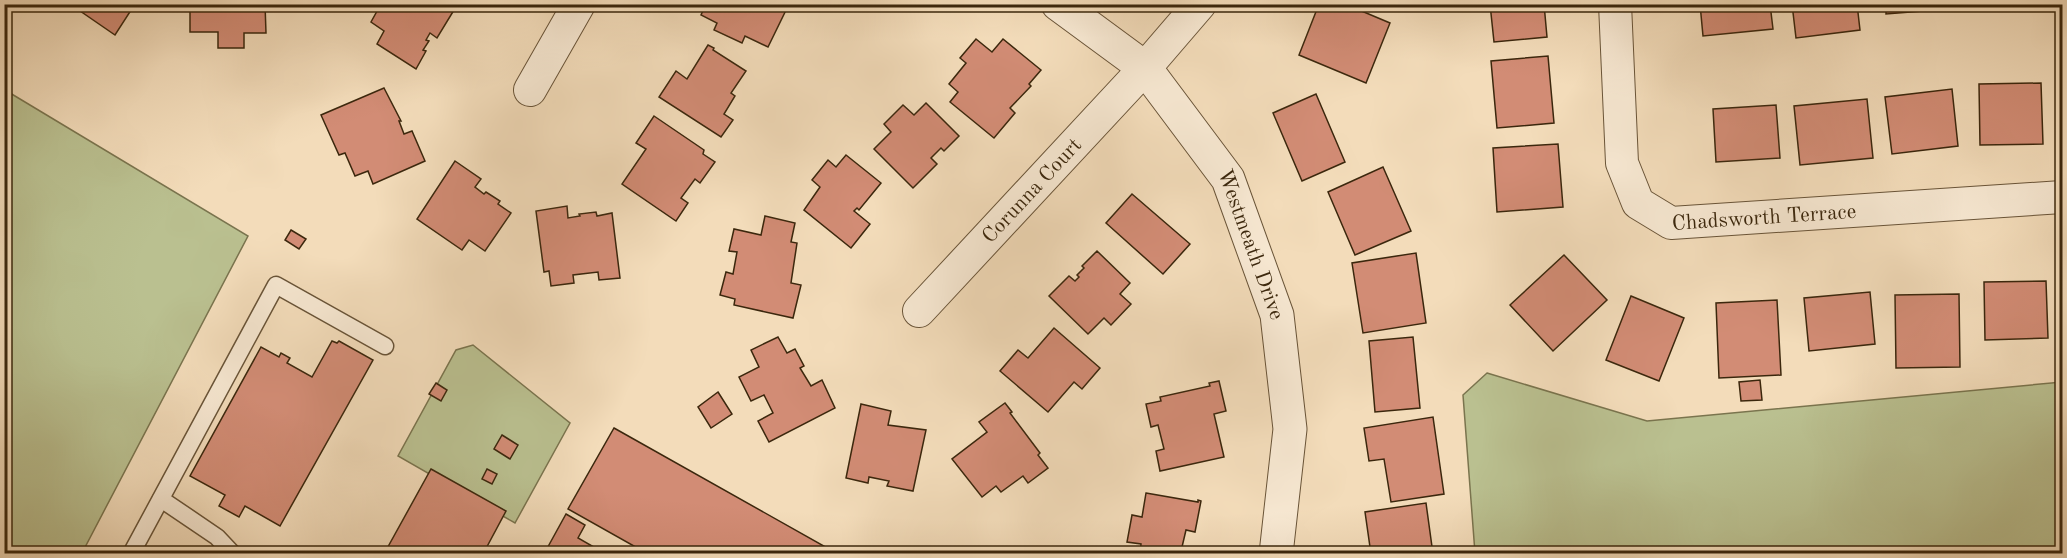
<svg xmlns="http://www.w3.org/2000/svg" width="2067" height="558" font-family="'Old Standard TT',serif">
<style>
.green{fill:#bac090;stroke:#7a744e;stroke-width:1.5}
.building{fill:#d28c75;stroke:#3b270d;stroke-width:1.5}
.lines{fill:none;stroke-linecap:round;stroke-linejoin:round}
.service-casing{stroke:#695438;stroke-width:19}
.minor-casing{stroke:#695438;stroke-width:34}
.tertiary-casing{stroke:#695438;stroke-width:35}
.service{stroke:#f7e8d2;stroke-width:16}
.minor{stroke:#f7e8d2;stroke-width:32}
.tertiary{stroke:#f7e8d2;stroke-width:33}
.labels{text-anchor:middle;stroke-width:5;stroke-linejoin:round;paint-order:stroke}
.street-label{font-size:21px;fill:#3b270d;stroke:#f7e8d2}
</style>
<rect width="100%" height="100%" fill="#f3dcba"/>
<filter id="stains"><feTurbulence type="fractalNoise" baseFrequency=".00333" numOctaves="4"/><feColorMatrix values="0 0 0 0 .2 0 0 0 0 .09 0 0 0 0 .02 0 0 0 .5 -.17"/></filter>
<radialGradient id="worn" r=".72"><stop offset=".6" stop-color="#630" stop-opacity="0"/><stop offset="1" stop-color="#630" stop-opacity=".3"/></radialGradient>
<g class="green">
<polygon points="5,90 248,236 82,553 5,553"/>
<polygon points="473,345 570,423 515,523 398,456 456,350"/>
<polygon points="1487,373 1647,421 2062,382 2062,553 1475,553 1463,395"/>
</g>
<g class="building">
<polygon points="70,4 135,4 115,35"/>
<polygon points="190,4 265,4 266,33 244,33 244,48 218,48 218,32 190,32"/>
<polygon points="381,4 441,4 454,10 437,38 430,33 426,40 429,41 423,50 426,51 416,69 377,44 384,31 371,22"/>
<polygon points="706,4 789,4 768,47 745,36 742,43 714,30 717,23 701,15"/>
<polygon points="1319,4 1345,4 1390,23 1366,83 1299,55"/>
<polygon points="1490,4 1544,4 1547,37 1494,42"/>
<polygon points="1700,4 1770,4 1773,29 1703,36"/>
<polygon points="1792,4 1857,4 1860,30 1796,38"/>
<polygon points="1886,4 1948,4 1948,9 1886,14"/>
<rect x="2058" y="4" width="4" height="18"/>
<polygon points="976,39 992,52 1003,39 1041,70 1029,84 1031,86 1010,108 1015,113 994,138 950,102 958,92 949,84 966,63 960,58"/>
<polygon points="708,45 714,48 713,50 746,71 731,93 735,96 724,114 733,120 721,137 659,97 676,71 687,79"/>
<polygon points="1548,56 1554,123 1497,128 1491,61"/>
<polygon points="2041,83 2043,144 1980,145 1979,84"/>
<polygon points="384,88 401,121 399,121 404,134 412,131 425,161 373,184 368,171 355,176 345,153 339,155 321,115"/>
<polygon points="1952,89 1958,146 1892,154 1885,97"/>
<polygon points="1316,94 1345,162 1302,181 1273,113"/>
<polygon points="1867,99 1873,158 1800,165 1794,106"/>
<polygon points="926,103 959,136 944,151 941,148 931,158 937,164 913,188 874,149 891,132 884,124 903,105 914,115"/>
<polygon points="1776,105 1780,158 1716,162 1713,109"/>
<polygon points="654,116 704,150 703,154 715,162 700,183 695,179 681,198 688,203 676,221 622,184 646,149 636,143"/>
<polygon points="1558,144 1563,207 1497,212 1493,148"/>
<polygon points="846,155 881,183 859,210 857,208 854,211 870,224 851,248 804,210 820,187 812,180 828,160 836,167"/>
<polygon points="455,161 481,179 475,187 484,194 486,192 500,201 498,204 511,213 485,251 469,240 462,250 417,219"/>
<polygon points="1383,167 1411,231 1355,255 1328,192"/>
<polygon points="1132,194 1190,244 1163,274 1106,223"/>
<polygon points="567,206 568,218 580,216 579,214 596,212 597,216 612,213 620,278 599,280 598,272 573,275 574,283 551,286 549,271 544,272 536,211"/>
<polygon points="765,216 795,223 791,242 797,243 791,283 801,285 793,318 734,305 735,299 720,295 726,272 733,274 737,252 729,251 734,229 761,235"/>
<polygon points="291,230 306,239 299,249 285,240"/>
<polygon points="1097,251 1130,283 1120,294 1131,304 1111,325 1104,318 1088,334 1049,296 1069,276 1075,281 1079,277 1077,275 1084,268 1082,266"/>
<polygon points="1416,253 1426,323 1363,333 1352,263"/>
<polygon points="1564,255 1607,300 1553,351 1510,305"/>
<polygon points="2046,281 2048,338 1985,340 1984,282"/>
<polygon points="1870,292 1875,344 1809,351 1804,298"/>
<polygon points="1959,294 1960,367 1896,368 1895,295"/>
<polygon points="1631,296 1684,318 1659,381 1606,360"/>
<polygon points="1777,300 1781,375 1719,378 1716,303"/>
<polygon points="1054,328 1100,368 1082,389 1074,382 1048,412 1000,371 1018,350 1028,358"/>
<polygon points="778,337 787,353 795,349 804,366 800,368 811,386 822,380 835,408 769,442 758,421 773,413 764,395 751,401 739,377 759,367 751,350"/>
<polygon points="1413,337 1420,408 1375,412 1369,341"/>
<polygon points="332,341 337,343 339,341 373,360 280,526 245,506 239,517 219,506 225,495 190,476 261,347 279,357 281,353 290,358 287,363 312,377"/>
<polygon points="1760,380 1762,400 1741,401 1739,382"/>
<polygon points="1219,381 1226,411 1214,414 1224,457 1160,471 1156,451 1164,449 1158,425 1151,427 1146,404 1161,401 1160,397 1210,386 1209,383"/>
<polygon points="436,383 447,390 441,401 429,394"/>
<polygon points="718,392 732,414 711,428 698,407"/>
<polygon points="1005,403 1012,412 1010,413 1040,453 1038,455 1048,468 1028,483 1023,476 1001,492 996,486 982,497 952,459 987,432 979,422"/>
<polygon points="861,404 891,411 888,425 926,430 913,491 887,486 889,481 869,477 868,483 846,478"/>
<polygon points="1433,417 1444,494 1391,502 1384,459 1369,461 1364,428"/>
<polygon points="614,428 838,554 648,554 568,509"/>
<polygon points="502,435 518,445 510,459 494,449"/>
<polygon points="431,469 506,511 483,554 384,554"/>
<polygon points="487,469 497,474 492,484 482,479"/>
<polygon points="1146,493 1198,502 1198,500 1201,501 1195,532 1186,530 1182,547 1188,548 1187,554 1140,554 1141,544 1127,542 1132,515 1142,517"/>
<polygon points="1426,503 1433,554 1371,554 1365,512"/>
<polygon points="566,514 585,525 578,538 606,554 544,554"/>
</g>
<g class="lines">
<defs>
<g id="service">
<polyline points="161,499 217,537 233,554"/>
<polyline points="131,554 276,285 385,346"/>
</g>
<g id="minor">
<path id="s1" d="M1615 4 1622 163 1638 203 1671 223 2062 197"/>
<polyline points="530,90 579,4"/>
<path id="s2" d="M919 311 1145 68 1200 4"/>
</g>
<g id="tertiary">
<path id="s3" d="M1058 4 1145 68 1228 179 1277 315 1290 429 1276 554"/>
</g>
</defs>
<use href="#service" class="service-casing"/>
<use href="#minor" class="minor-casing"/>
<use href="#tertiary" class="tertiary-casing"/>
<use href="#service" class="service"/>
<use href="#minor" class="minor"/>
<use href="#tertiary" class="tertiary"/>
</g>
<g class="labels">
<g class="street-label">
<text dy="7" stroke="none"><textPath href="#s2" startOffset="165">Corunna Court</textPath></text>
<text dy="7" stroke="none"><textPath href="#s1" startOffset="334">Chadsworth Terrace</textPath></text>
<text dy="7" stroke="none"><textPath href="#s3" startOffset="316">Westmeath Drive</textPath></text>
</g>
</g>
<rect width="2067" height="558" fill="none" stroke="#f3dcba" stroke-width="24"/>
<rect x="6" y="6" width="2055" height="546" fill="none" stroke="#3b270d" stroke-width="3"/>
<rect x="12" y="12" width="2043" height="534" fill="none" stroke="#3b270d" stroke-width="1.5"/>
<rect width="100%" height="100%" filter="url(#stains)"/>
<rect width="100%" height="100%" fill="url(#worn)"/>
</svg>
